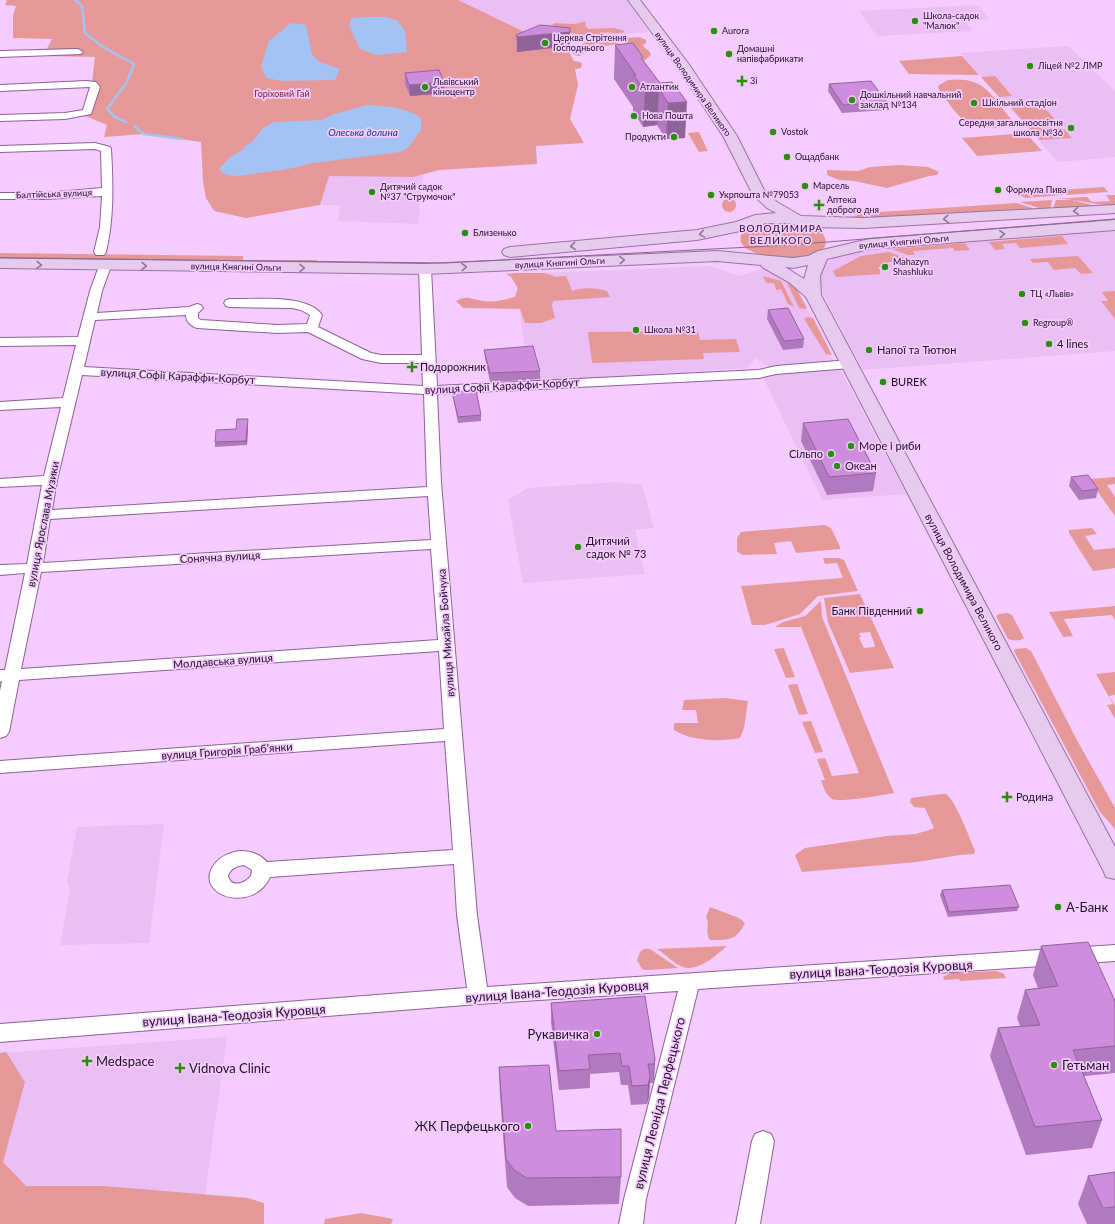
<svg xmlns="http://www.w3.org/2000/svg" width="1115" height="1224" font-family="Lato,sans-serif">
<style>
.built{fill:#ebbef5}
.green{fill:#e59897;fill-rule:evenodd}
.water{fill:#a4c3f5}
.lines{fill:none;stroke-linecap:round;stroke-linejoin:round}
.stream{stroke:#a4c3f5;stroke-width:2.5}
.minor-casing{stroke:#8e5f98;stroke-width:2}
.major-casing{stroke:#9772a0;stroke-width:2}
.minor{fill:#fff;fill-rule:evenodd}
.major{fill:#e7cbee;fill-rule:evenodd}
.tram{stroke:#87698d;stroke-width:1}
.wall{fill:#b179be}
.shaded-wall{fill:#90639b}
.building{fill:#ce8ddd;stroke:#90639b}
.oneway{stroke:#8d7693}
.poi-dot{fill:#2b8e09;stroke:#f5ccff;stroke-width:1.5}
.labels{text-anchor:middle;stroke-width:3.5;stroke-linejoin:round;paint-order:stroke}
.far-poi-label{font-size:9px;fill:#200e24;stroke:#f5ccff;text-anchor:start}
.far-street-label{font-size:9px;fill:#200e24;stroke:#f5ccff}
.far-park-label{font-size:9px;fill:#7b1c26;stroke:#f5ccff}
.far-water-label{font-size:10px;font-style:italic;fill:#103b82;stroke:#f5ccff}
.far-neighbourhood-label{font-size:10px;letter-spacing:1px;fill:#200e24;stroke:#f5ccff}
.poi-label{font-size:11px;fill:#200e24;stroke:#f5ccff;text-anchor:start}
.street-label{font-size:11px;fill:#200e24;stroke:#f5ccff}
.near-poi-label{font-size:13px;fill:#200e24;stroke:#f5ccff;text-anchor:start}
.near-street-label{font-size:13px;fill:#200e24;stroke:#f5ccff}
</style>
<rect width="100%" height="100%" fill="#f5ccff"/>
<g class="built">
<polygon points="458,0 627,0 649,32 564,38 535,37"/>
<polygon points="978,5 989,19 964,20 973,31 877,36 859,11"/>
<polygon points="1068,46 1115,91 1115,157 1058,162 960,53"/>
<polygon points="422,166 423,179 418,224 338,221 340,205 320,205 328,175"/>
<polygon points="1115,228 1115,351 863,370 821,290 819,281 820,272 824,265 833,258 856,250"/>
<polygon points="710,266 740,276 763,268 774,272 796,287 834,362 768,367 756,358 747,368 540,381 537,352 525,352 515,274"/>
<polygon points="839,367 906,494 822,500 762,375"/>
<polygon points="615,482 642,485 654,528 635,530 645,574 523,583 508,500 528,488"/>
<polygon points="164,824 149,943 60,945 70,890 67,880 77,827"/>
<polygon points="227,1037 201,1224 0,1224 0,1053"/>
</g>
<g class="green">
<polygon points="7,0 458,0 535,37 563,41 574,61 580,62 582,64 581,68 575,69 578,85 570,119 584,143 536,146 537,164 439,170 413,177 329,176 320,205 246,218 214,211 206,198 203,181 201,142 144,134 104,137 107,125 83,115 91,91 95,57 43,56 52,39 13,38 13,15 16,6 5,5"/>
<path d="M585 21 586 27 589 29 614 28 625 31C615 37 607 28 598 36H591L549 30 554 23C565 23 575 26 585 21Z"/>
<path d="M640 37 646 40V43L643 45C645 50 650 50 651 55L644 61 640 60 626 42 601 47H588C587 49 586 51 584 53 579 59 572 55 570 49L591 40Z"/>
<polygon points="962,56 979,75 909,74 899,61"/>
<polygon points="995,76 1012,96 999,97 981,77"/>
<path d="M948 80C984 76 990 94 1011 119V122C1005 127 997 128 990 128 961 128 953 108 938 88L939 85Z"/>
<polygon points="1006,102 1039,102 1072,138 1040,140"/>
<polygon points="699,132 708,151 699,152 688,133"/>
<polygon points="1026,133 1042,151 977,156 962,138"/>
<polygon points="899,165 928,167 939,172 937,175 929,176 887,188 854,181 839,180 827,175 827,170 858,171 870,167"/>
<polygon points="1104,187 1108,192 1067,195 1061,190"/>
<polygon points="1058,190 1063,195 1025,198 1017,193"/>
<path d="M1106 195H1115V205C1095 206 1077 198 1057 199L1083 197H1087L1092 202 1110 201Z"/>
<circle cx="729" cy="205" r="7"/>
<polygon points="1052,200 1050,209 1042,209 1020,202"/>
<polygon points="1056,200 1073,200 1099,207 1053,209"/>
<polygon points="1017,203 1041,211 844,219 864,213"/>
<path d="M775 220C786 222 805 223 814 227 824 232 831 243 821 251 817 254 809 256 804 257 791 262 730 256 742 233 744 230 747 227 751 225 758 222 768 221 775 220Z"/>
<polygon points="1062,236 1068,244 1020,248 1016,243 1002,244 1005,249 995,250 989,242"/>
<polygon points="965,243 970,250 955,251 953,248 913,251 915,255 908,255 892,249"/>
<path d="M889 252 907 259C897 261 887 261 878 268L880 270V274L836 277 833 271 861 256Z"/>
<polygon points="0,253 243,256 243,260 317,260 316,265 0,261"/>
<polygon points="1078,256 1093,273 1081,274 1075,268 1054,270 1048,262 1033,263 1030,259"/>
<path d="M516 273H545L556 277 566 276 572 291C584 287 595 288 607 291L610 297 553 301 552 306 555 318 541 323H525L520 309 463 308 456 301C467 294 473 300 484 301 494 303 506 299 515 297L518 288 511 277 506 274Z"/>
<polygon points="763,276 781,281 794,307 788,304 781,289 776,290 774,283 766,283"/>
<polygon points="787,283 791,283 796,288 807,308 805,309 799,308"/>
<polygon points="1115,291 1115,319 1101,301 1108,301 1102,292"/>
<polygon points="807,317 813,318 832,355 826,354 804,319"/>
<polygon points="698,331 700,340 736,339 740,352 703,353 704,359 592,363 588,332"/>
<polygon points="1115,477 1115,484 1107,485 1115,497 1115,516 1090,481 1091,479"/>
<polygon points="825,525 831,528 840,547 840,549 796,553 791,541 774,543 777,554 742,555 737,551 737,538 741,532"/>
<polygon points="1092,528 1097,534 1085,536 1094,550 1115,548 1115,568 1093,571 1069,533 1069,530"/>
<polygon points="823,558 839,558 844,560 858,591 818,596 800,614 765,625 752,625 741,586 843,578 837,563 825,564"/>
<path d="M860 594 894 668 850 673 828 622 824 598ZM870 632 875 645 874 647 864 648 859 638 861 637 859 633Z"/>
<path d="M821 601 822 617 894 793C883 795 840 803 832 799 826 795 823 787 821 780H825L817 759 825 758 832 776 859 773 801 627H775L783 622 805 616Z"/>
<polygon points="1115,606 1115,620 1112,615 1064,619 1073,636 1063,637 1049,612"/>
<path d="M1008 613 1012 615 1024 638C1021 641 1013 641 1008 639L996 616 999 614Z"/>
<polygon points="784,648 784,649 795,677 786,678 774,649"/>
<polygon points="1026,648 1031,651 1078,742 1115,808 1115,829 1100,812 1014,651 1015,649"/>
<polygon points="1115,672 1115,695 1109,696 1115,706 1115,719 1107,705 1113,704 1096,674"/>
<polygon points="797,684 808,714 799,715 788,685"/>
<path d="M725 698 748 701 744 728 740 738C719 742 692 741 674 730V723H698L696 710H682L684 700Z"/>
<polygon points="811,721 823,752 815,753 802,722"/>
<path d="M941 794H946C956 801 970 839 975 851L974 854 960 855 917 862 802 872 795 855 805 848 887 836 916 834 932 829 934 828 925 808 914 807 910 802 911 798Z"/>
<path d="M710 907 739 918 745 923C736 941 728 940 710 940 704 930 711 925 706 917Z"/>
<path d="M727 946C716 955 699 972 683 967 674 964 665 954 657 949Z"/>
<polygon points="644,949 650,949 678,968 647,970 642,969 637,960 640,952"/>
<polygon points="997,971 1004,974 1006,978 960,981 959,979 944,980 943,977 951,973"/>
<polygon points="6,1052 25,1082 3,1162 26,1186 104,1186 248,1198 264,1203 264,1224 0,1224 0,1053"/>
<polygon points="361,1213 393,1219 391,1224 324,1224 325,1219"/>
</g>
<g class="water">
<polygon points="363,17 386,17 398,21 405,31 407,52 376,55 360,49 349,26 351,18"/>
<polygon points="291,23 306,25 312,55 320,62 340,69 335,80 282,81 266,78 261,67 269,41"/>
<path d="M367 105C385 106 406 107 421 118V130L408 148 400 152 313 163 288 169 239 176 227 175 222 172 219 169 230 157 243 150V148L253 141 263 128 274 122 322 120 334 114Z"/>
</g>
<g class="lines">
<g class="stream">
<polyline points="75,0 82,6 85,33 103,47 134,64 127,82 107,109 115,117 126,122"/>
<polyline points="134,126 144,134 182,139"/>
</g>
<defs>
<g id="minor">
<polygon points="78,49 83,52 81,54 0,57 0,51"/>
<polygon points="86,81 96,82 100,87 91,114 65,119 0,121 0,115 65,113 83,110 90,87 0,91 0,85"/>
<path d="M95 143 110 147 111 149C113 184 114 218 106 252L104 255H96L94 252 100 227 102 196 45 199H0V193H45L102 188 101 151 95 149 0 152V146Z"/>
<path d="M105 262 109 263 111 266 102 291 97 313 189 307 197 304 201 305 203 308 198 313V318L201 320 278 325 307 324 310 315 301 310 292 308 230 307 226 306 224 303 226 300 230 299C254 300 307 293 322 315L318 327 371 353 381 355H422L419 269 421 266H429L431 269 437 386 759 370 776 366 850 360 855 361 857 364 855 367 850 368 776 374 759 378 437 394 441 482 477 915 487 987 1115 945V961L698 989 646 1199 643 1224H619L624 1199 678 991 478 1004 0 1042V1024L467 988 457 915 454 864 270 877C254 913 197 897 212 868 217 859 224 855 234 852 246 849 259 853 267 862L453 850 445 741 0 773V761L444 729 439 651 19 680 9 732 6 736 0 738V691L2 681 0 682V670H5L25 573 0 575V565L27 564 42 485 0 487V479L44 476 61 407 0 410V402L63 398 76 345 0 346V338L78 337 90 291 99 266 101 263ZM186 315C186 322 191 326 197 328L278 333 308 332 362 359 381 363H422L423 386 84 367 95 320ZM82 375 424 394 427 487 52 510 57 480ZM428 496 431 540 43 563 50 519ZM431 549 438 640 21 669 41 572ZM244 865 252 870 251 876C245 882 239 886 231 882L228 877C229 869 236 866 244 865Z"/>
<polygon points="763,1131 771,1134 774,1141 760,1224 736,1224 752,1141 755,1134"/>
</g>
<g id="major">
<polygon points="628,0 640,0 688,63 737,136 764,190 777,202 801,216 864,218 1115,205 1115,213 864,228 807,227 788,223 766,223 740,231 697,240 510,257 504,255 502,252 504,249 510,247 697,230 736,222 755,215 776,213 767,208 753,195 723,136 678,68"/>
<path d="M1115 220V230L869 249 827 259 820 276 821 295 1115 847V879L1106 877 1103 870 806 297 790 283 762 267 761 265 717 261 425 274 0 268V258L425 264 717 251 793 258 808 256 818 251 869 239ZM808 265 804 279 785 267 793 268Z"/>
</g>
</defs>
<use href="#minor" class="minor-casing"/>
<use href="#major" class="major-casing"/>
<use href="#minor" class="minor"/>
<use href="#major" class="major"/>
<polyline class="tram" points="0,258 445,263 789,245 1115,219"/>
</g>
<g class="wall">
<polygon points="570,28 570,46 517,52 517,49 516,35"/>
<polygon points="615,45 643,60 660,83 685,138 666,139 657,125 643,127 633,111 633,107 614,79"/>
<polygon points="405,73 445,93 410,96 405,84"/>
<polygon points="829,84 887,102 886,110 842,113 828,91"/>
<polygon points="768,310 804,339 803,348 783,350 767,319"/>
<polygon points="484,350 540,371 540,379 490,382 485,358"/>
<polygon points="452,392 481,415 481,421 458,423 453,397"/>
<polygon points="248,423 247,445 215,447 215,442 236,429"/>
<polygon points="803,423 876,473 873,491 827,495 801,441"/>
<polygon points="1071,477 1098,489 1096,498 1079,500 1069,486"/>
<polygon points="942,890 1019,907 1017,911 948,917 940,895"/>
<polygon points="1041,946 1115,1046 1115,1073 1084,1076 1102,1120 1092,1148 1026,1155 990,1056 998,1028 1020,1026 1017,1018 1025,990 1038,988 1033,975"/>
<polygon points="551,1003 655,1059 654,1078 653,1083 650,1083 649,1096 647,1104 631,1105 628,1085 621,1085 619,1072 590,1074 590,1088 559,1090 551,1022"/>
<polygon points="499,1067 556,1131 621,1177 619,1204 528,1206 515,1198 507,1187 500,1096"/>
<polygon points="1115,1172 1115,1224 1087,1224 1078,1204 1088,1176"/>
</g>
<g class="shaded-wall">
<polygon points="570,32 570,46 517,52 517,37"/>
<polygon points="444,82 445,93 410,96 409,85"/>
<polygon points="659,89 657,125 643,127 645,91"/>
<polygon points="687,102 685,138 666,139 668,103"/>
<polygon points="248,419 248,423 247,445 246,441"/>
<polygon points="655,1059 654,1078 653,1083 654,1064"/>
<polygon points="650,1077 649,1096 647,1104 648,1085"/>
</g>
<g class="building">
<polygon points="540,25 570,28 570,32 517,37 516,35"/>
<polygon points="633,43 643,57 641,58 660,83 672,82 687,102 668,103 659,89 645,91 634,76 636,75 615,45"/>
<polygon points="439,70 444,82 409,85 405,73"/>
<polygon points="871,81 887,102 843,105 829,84"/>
<polygon points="788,308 804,339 784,341 768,310"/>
<polygon points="533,346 540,371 490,373 484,350"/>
<polygon points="476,390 481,415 458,417 452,392"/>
<polygon points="237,419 248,419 246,441 215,442 216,430 236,429"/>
<polygon points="848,419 876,473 829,477 803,423"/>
<polygon points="1088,475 1098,489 1082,491 1071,477"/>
<polygon points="1010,885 1019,907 949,912 942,890"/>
<polygon points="1088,942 1115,1001 1115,1046 1073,1050 1102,1120 1035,1127 998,1028 1040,1025 1025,990 1058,986 1041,946"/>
<polygon points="645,996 655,1059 654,1064 648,1064 650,1077 648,1085 632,1086 629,1066 622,1066 620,1053 588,1055 590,1069 559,1071 551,1003"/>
<polygon points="549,1065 556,1131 621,1129 621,1177 527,1178 514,1170 506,1159 499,1067"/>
<polygon points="1115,1172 1115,1207 1103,1208 1088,1176"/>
</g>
<defs><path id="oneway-chevron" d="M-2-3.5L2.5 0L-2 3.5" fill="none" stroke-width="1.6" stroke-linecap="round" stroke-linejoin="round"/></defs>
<g class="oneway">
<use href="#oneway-chevron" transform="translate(1076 211) rotate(176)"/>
<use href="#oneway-chevron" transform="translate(946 219) rotate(177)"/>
<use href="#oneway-chevron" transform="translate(702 234) rotate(171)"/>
<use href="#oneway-chevron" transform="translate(1002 234) rotate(-4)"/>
<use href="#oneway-chevron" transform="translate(573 246) rotate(175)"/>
<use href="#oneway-chevron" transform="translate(622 260) rotate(-3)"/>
<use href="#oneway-chevron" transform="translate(39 265) rotate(2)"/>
<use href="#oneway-chevron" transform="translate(144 266) rotate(1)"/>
<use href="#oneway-chevron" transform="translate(464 267) rotate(-3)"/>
<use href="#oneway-chevron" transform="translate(302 268) rotate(1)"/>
</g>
<g class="poi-dot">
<circle cx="915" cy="21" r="4"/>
<circle cx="714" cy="31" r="4"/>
<circle cx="545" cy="43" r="4"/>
<circle cx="729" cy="54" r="4"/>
<circle cx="1030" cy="66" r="4"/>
<path d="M740 75h4v4h4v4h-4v4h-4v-4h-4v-4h4z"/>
<circle cx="425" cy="87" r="4"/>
<circle cx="632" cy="87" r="4"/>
<circle cx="852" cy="100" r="4"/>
<circle cx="974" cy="103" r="4"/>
<circle cx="634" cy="116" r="4"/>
<circle cx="1071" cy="128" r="4"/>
<circle cx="773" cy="132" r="4"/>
<circle cx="674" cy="137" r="4"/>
<circle cx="787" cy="157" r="4"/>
<circle cx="805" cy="186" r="4"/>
<circle cx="998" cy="190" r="4"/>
<circle cx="372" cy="192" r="4"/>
<circle cx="711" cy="195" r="4"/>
<path d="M817 199h4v4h4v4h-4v4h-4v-4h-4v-4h4z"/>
<circle cx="465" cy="233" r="4"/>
<circle cx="885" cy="267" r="4"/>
<circle cx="1022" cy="294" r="4"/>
<circle cx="1025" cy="323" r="4"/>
<circle cx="636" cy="330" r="4"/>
<circle cx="1049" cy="344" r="4"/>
<circle cx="869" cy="350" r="4"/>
<path d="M410 361h4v4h4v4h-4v4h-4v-4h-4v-4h4z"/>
<circle cx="883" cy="382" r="4"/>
<circle cx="851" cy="446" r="4"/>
<circle cx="831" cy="454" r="4"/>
<circle cx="837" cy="466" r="4"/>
<circle cx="578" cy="547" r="4"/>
<circle cx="920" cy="611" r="4"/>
<path d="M1005 791h4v4h4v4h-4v4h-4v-4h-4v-4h4z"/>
<circle cx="1058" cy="907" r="4"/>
<circle cx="597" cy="1034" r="4"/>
<path d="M85 1055h4v4h4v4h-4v4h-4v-4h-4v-4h4z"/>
<circle cx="1054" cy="1065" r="4"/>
<path d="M178 1062h4v4h4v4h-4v4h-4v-4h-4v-4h4z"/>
<circle cx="528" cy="1126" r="4"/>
</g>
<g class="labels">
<g class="far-poi-label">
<text x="923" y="19">Школа-садок<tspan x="923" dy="10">"Малюк"</tspan></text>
<text x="722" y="34">Aurora</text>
<text x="553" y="41">Церква Стрітення<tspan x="553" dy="10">Господнього</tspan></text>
<text x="737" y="52">Домашні<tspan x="737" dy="10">напівфабрикати</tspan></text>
<text x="1038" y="69">Ліцей №2 ЛМР</text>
<text x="750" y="84">3і</text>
<text x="433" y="85">Львівський<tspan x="433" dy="10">кіноцентр</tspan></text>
<text x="640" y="90">Атлантик</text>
<text x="860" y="98">Дошкільний навчальний<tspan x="860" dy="10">заклад №134</tspan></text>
<text x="982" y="106">Шкільний стадіон</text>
<text x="642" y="119">Нова Пошта</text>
<text x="1063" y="126" text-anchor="end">Середня загальноосвітня<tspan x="1063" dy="10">школа №36</tspan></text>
<text x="781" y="135">Vostok</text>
<text x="666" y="140" text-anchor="end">Продукти</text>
<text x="795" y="160">Ощадбанк</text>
<text x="813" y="189">Марсель</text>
<text x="380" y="190">Дитячий садок<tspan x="380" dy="10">№37 "Струмочок"</tspan></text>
<text x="1006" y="193">Формула Пива</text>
<text x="719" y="198">Укрпошта №79053</text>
<text x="827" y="203">Аптека<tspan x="827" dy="10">доброго дня</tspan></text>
<text x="473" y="236">Близенько</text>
<text x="893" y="265">Mahazyn<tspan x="893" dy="10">Shashluku</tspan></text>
<text x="1030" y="297">ТЦ «Львів»</text>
<text x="1033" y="326">Regroup®</text>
<text x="644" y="333">Школа №31</text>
</g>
<g class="far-street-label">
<text transform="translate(693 84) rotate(55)" y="3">вулиця Володимира Великого</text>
<text transform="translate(54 194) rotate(-2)" y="3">Балтійська вулиця</text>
<text transform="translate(904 242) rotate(-5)" y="3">вулиця Княгині Ольги</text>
<text transform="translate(560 263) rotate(-3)" y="3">вулиця Княгині Ольги</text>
<text transform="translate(236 267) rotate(1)" y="3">вулиця Княгині Ольги</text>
</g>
<g class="far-park-label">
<text x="282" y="97">Горіховий Гай</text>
</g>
<g class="far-water-label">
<text x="363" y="136">Олеська долина</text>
</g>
<g class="far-neighbourhood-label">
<text x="781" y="232">ВОЛОДИМИРА<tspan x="781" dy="12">ВЕЛИКОГО</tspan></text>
</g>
<g class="poi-label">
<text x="1057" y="348">4 lines</text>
<text x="877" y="354">Напої та Тютюн</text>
<text x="420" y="371">Подорожник</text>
<text x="891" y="386">BUREK</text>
<text x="859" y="450">Море і риби</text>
<text x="823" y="458" text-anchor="end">Сільпо</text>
<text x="845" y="470">Океан</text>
<text x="586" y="545">Дитячий<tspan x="586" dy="13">садок № 73</tspan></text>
<text x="912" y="615" text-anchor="end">Банк Південний</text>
<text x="1016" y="801">Родина</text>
</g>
<g class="street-label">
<text transform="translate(178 376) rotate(3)" y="4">вулиця Софії Караффи-Корбут</text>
<text transform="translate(502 386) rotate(-3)" y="4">вулиця Софії Караффи-Корбут</text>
<text transform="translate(43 524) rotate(-79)" y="4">вулиця Ярослава Музики</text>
<text transform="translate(220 557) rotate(-3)" y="4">Сонячна вулиця</text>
<text transform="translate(964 582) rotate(62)" y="4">вулиця Володимира Великого</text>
<text transform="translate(446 633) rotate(-94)" y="4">вулиця Михайла Бойчука</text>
<text transform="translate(223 661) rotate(-4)" y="4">Молдавська вулиця</text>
<text transform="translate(227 751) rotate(-4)" y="4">вулиця Григорія Грабʼянки</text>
</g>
<g class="near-poi-label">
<text x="1066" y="912">А-Банк</text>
<text x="589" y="1039" text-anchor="end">Рукавичка</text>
<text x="96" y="1066">Medspace</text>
<text x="1062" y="1070">Гетьман</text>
<text x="189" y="1073">Vidnova Clinic</text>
<text x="520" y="1131" text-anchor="end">ЖК Перфецького</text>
</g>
<g class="near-street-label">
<text transform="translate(881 969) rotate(-3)" y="5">вулиця Івана-Теодозія Куровця</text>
<text transform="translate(557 991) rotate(-4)" y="5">вулиця Івана-Теодозія Куровця</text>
<text transform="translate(234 1015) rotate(-4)" y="5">вулиця Івана-Теодозія Куровця</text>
<text transform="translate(659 1103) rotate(-76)" y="5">вулиця Леоніда Перфецького</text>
</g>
</g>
</svg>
